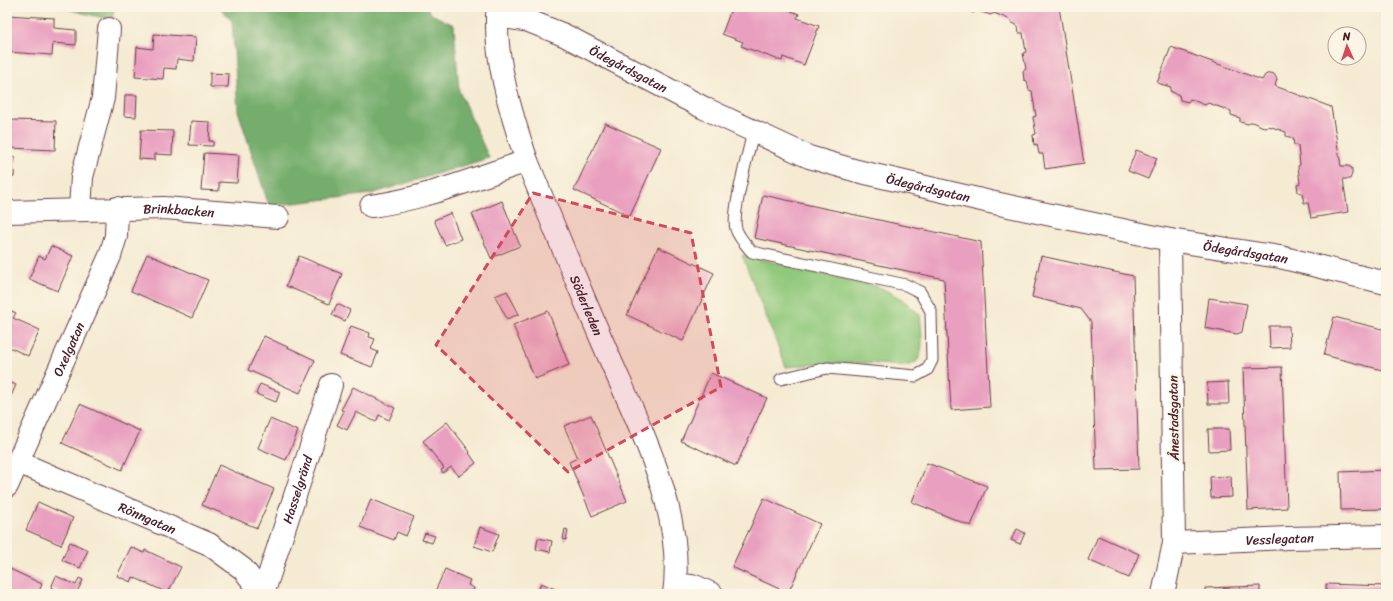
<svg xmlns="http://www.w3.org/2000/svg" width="1393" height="601" font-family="Sriracha,sans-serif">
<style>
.green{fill:#91c97c;stroke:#6e7454}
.forest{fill:#74ad6c;stroke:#5f664c}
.building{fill:#e99fbf}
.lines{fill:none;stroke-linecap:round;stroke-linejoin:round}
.service-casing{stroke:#643e44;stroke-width:13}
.minor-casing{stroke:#643e44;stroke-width:24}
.secondary-casing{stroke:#643e44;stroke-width:24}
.service{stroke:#fff;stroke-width:11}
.minor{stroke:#fff;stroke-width:22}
.secondary{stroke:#fff;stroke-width:22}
.marked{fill:#d1495b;fill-opacity:0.2;stroke:#d1495b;stroke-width:3;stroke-dasharray:8 5;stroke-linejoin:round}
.labels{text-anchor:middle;stroke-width:4;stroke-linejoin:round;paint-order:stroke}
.street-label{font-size:13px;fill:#4a1f2b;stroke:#fcf5e5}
</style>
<rect width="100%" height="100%" fill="#fcf5e5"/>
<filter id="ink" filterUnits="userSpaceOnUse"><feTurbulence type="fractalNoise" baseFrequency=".025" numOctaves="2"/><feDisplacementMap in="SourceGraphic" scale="8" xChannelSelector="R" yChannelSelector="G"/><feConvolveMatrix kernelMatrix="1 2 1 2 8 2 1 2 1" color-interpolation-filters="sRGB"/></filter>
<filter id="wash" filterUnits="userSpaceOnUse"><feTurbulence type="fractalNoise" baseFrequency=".012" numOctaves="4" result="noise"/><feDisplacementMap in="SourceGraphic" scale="16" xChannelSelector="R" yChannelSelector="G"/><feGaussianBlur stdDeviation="0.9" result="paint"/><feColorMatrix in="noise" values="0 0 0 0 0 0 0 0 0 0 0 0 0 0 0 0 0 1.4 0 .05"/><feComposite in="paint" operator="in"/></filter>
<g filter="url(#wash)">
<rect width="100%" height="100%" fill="#f5ebd3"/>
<path class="green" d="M742 255 880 287 902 299 920 315C921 327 925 351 917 361 909 368 900 366 891 365 855 361 822 363 786 367Z"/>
<g class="forest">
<polygon points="58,7 115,7 112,20"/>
<polygon points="219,7 426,7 431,14 454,25 459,91 489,158 371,194 269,206 238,111 232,21"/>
</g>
<g id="blocks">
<g class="building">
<polygon points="732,7 781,7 799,14 797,18 819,26 804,65 783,57 782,61 741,46 743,42 722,34"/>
<polygon points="965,7 1059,7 1084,163 1045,169 1043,154 1039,154 1037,144 1034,145 1033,135 1036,134 1033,117 1036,116 1032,91 1029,90 1027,81 1024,80 1023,71 1026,69 1023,53 1026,52 1023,33 1019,33 1018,26 1011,22 1011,20 994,13 991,15 975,10 974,13 964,9"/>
<polygon points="7,15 54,18 54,28 76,30 76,45 53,43 52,55 7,52"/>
<polygon points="154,34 196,37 194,61 177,59 176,69 164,68 163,79 135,77 137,47 153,49"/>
<polygon points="1171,47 1262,80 1265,75 1270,73 1274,74 1277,79 1275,86 1331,107 1341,166 1348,166 1352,168 1352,174 1350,179 1343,179 1348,212 1311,218 1308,203 1304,203 1302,193 1298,192 1297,184 1300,183 1298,166 1300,165 1298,146 1294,145 1293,138 1286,136 1286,132 1269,126 1266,128 1252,122 1248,124 1240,122 1240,118 1231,115 1231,111 1208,103 1205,105 1190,99 1188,102 1180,100 1179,95 1170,91 1171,87 1157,83"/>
<polygon points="210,73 229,74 228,87 210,87"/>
<polygon points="125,95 137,95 136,117 124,116"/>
<polygon points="9,120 56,121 55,150 8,148"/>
<polygon points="191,121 210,122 209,141 213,141 213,146 189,145"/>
<polygon points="605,123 661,148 630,216 574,190"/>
<polygon points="141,130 173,131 172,155 155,154 155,160 139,159"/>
<polygon points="1136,150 1157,158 1148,179 1128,171"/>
<polygon points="204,153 239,155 237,183 219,182 219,191 201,190"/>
<polygon points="7,157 15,157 14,177 7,177"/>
<polygon points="763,195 981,242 990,407 951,410 944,279 754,238"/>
<polygon points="502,201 520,246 491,258 472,214"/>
<polygon points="451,213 461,239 445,245 434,220"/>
<polygon points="51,246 73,256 58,291 29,279 39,256 45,259"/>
<polygon points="658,247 714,273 683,341 627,315"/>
<polygon points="147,254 208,280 192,318 131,291"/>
<polygon points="299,256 342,274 329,304 286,286"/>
<polygon points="1041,256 1133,276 1139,469 1096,470 1091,322 1081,309 1032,297"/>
<polygon points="507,291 519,314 507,319 495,296"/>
<polygon points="1209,298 1247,304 1242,332 1237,334 1205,328"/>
<polygon points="337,304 350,310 345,321 332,315"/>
<polygon points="7,309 16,313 13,318 40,330 28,356 7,346"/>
<polygon points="548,311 569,365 535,379 513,325"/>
<polygon points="1334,317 1386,330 1386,371 1324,355"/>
<polygon points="351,326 370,333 369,337 375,339 371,349 378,352 372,367 340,355"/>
<polygon points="1269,326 1289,326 1290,347 1270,348"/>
<polygon points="264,336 315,360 300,393 248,370"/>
<polygon points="1282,367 1287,508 1248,510 1243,368"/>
<polygon points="711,373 767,398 736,466 681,441"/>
<polygon points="7,381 16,385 7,405"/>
<polygon points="1228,382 1229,404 1208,404 1207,383"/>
<polygon points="260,384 280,392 276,402 256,394"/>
<polygon points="353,387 395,408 389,420 379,415 376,422 356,412 347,430 337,425 344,411 341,410"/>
<polygon points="80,404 140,431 122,470 62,443"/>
<polygon points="591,415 627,501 592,516 569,462 578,458 564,426"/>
<polygon points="270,419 298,431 286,460 258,448"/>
<polygon points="447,422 470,452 469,453 476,463 459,476 451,467 443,473 441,470 444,468 423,441"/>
<polygon points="1208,429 1229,429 1230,450 1209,451"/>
<polygon points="927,463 987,486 971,526 912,502"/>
<polygon points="219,465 274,489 257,528 202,505"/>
<polygon points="1386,470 1386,509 1341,510 1340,472"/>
<polygon points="1231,476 1232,497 1211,498 1210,477"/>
<polygon points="764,498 820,524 788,593 732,567"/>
<polygon points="371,499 414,517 406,536 397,532 394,540 360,527"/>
<polygon points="38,502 73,518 61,545 26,530"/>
<polygon points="480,527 499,534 492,552 474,546"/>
<polygon points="565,529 568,530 566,540 563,539"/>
<polygon points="1017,529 1025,533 1020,544 1011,540"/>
<polygon points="425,533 435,536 432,543 422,540"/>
<polygon points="1098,536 1139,554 1129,578 1088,560"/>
<polygon points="538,538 552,541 550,552 536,549"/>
<polygon points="70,542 88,550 80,568 62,560"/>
<polygon points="131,547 144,553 145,550 181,567 168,593 133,577 131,582 117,576"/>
<polygon points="8,568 42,584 38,594 7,594"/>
<polygon points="445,569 470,580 468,585 474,588 472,594 434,594"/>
<polygon points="56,576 76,585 79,578 83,580 76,594 65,594 51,588"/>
<polygon points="541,583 567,594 537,594"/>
<polygon points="1326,584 1386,586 1386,594 1326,594"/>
<polygon points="1260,586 1260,594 1205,594 1205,588"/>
<polygon points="883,590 892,594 881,594"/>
</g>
</g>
</g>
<g filter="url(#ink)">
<use href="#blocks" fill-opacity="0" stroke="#643e44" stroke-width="1"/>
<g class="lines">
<defs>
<path id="service" d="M753 132C749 151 731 213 736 229 739 238 746 245 752 252L906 285 920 292 931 311 932 360 927 370 916 376 827 368 781 379"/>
<g id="minor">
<path id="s1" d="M497 16 529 21 564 35 704 108 809 157 857 171 990 202 1170 240 1280 257 1386 283"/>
<path d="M371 206C424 199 476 178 527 161"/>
<polyline points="80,209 82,177 103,98 109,29"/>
<path id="s2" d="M7 212 164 208 278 217"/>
<path id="s3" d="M18 462 209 544 243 569 263 594"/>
<path id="s4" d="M7 486 110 256 116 236 117 208"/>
<path id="s5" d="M1174 543 1288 538 1386 536"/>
<polyline points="676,584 697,587 712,594"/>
<path id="s6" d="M263 594 331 385"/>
<polyline points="1163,594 1174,543 1170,240"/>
</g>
<g id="secondary">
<path id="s7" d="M498 7C492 53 512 118 527 161 552 222 577 283 603 343 635 419 686 509 674 594"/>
</g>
</defs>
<use href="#service" class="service-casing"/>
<use href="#minor" class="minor-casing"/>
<use href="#secondary" class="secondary-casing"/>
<use href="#service" class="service"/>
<use href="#minor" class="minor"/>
<use href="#secondary" class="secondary"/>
</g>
</g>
<path class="marked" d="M533 193 691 233 721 387 568 472 436 345Z"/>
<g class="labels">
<g class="street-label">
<text dy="5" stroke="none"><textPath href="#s1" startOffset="143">Ödegårdsgatan</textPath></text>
<text dy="5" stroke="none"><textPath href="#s1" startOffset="467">Ödegårdsgatan</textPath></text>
<text dy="5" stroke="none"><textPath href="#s2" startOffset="172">Brinkbacken</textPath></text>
<text dy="5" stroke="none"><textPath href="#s1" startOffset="791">Ödegårdsgatan</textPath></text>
<text dy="5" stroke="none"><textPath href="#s7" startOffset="314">Söderleden</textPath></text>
<text dy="5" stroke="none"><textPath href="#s4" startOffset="150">Oxelgatan</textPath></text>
<text transform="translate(1173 418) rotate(-91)" y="5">Ånestadsgatan</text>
<text dy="5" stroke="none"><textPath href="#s6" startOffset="110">Hasselgränd</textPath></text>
<text dy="5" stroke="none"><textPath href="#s3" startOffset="141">Rönngatan</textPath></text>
<text dy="5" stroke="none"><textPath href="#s5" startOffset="106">Vesslegatan</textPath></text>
</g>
</g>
<rect width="1393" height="601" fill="none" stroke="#fcf5e5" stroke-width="24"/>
<g transform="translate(1347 46) rotate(357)"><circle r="19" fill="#fcf5e5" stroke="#b59f9b"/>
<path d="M0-3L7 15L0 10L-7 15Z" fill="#d1495b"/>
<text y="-6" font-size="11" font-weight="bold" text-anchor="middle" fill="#4a1f2b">N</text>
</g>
</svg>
